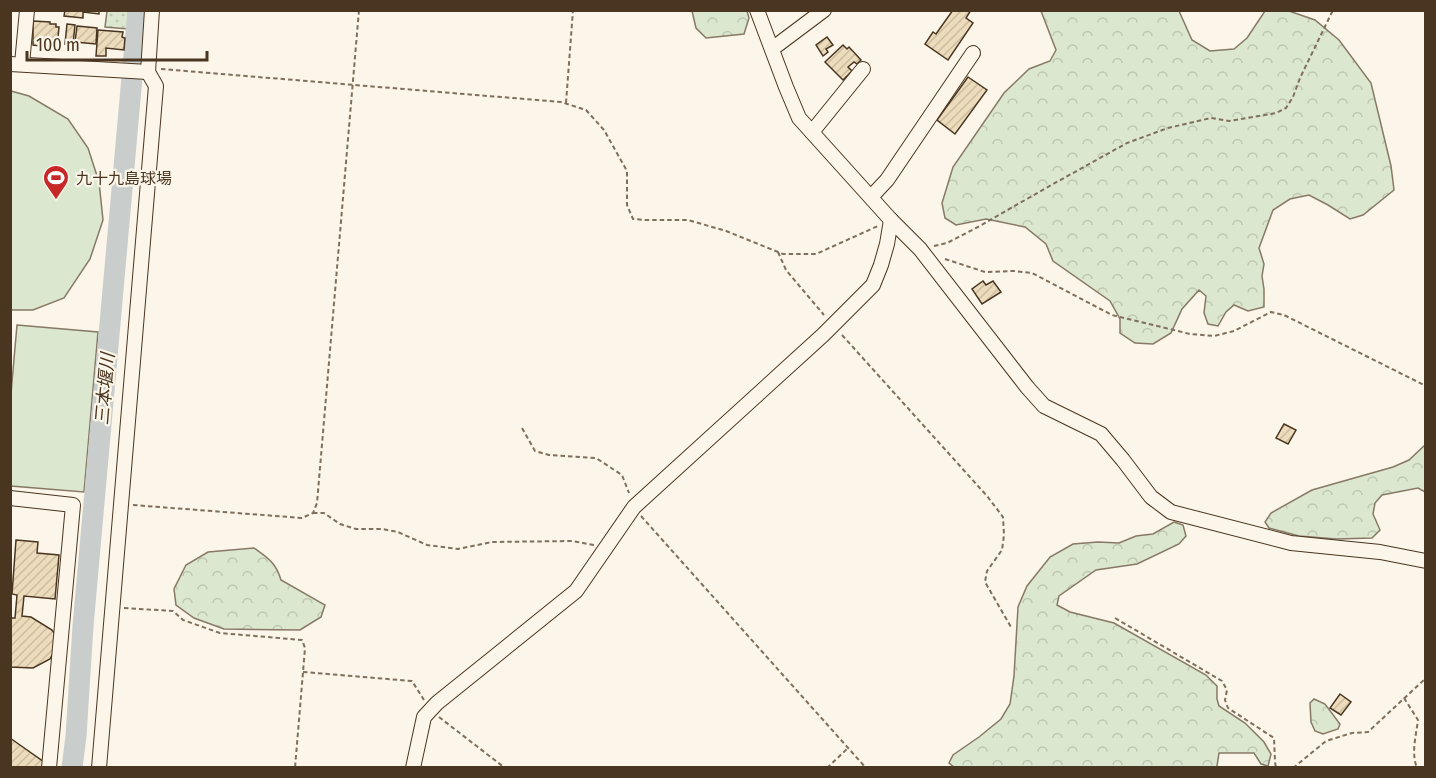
<svg xmlns="http://www.w3.org/2000/svg" width="1436" height="778" font-family="'Fira Sans Condensed','Noto Sans JP',sans-serif">
<style>
.forest{fill:url(#forest-crowns);stroke:#887966;stroke-width:1.5}
.park{fill:url(#park-dots);stroke:#887966;stroke-width:1.5}
.garden{fill:#dce7d0;stroke:#887966;stroke-width:1.5}
.lines{fill:none;stroke-linecap:round;stroke-linejoin:round}
.river{stroke:#c9cecd;stroke-width:21}
.building{fill:url(#building-hatch);stroke:#4a3520;stroke-width:1.5}
.minor-casing{stroke:#4a3520;stroke-width:16}
.path{stroke:#7f6f5c;stroke-width:2;stroke-dasharray:4.5 3;stroke-linecap:butt}
.minor{stroke:#fbf6e9;stroke-width:14}
.labels{text-anchor:middle;stroke-width:4.5;stroke-linejoin:round;paint-order:stroke}
.poi-label{font-size:16px;fill:#4a3520;stroke:#fbf6e9;text-anchor:start}
.water-label{font-size:18px;font-style:italic;fill:#4a3520;stroke:#fbf6e9}
</style>
<defs>
<pattern id="forest-crowns" width="20" height="18" patternUnits="userSpaceOnUse" patternTransform="scale(1.5)"><rect width="20" height="18" fill="#dce7d0"/><path d="M2 6a3 3 0 1 1 6 0M12 15a3 3 0 1 1 6 0" fill="none" stroke="#bec7b2"/></pattern>
<pattern id="park-dots" width="8" height="8" patternUnits="userSpaceOnUse" patternTransform="scale(1.5)"><rect width="8" height="8" fill="#dce7d0"/><path d="M2 2h.1M6 6h.1" fill="none" stroke="#bec7b2" stroke-width="1.8" stroke-linecap="round"/></pattern>
<pattern id="building-hatch" width="6" height="6" patternUnits="userSpaceOnUse" patternTransform="scale(1.5)"><rect width="6" height="6" fill="#ecdcbc"/><path d="M-1 1l2-2M0 6l6-6M5 7l2-2" fill="none" stroke="#ccbda1"/></pattern>
</defs>
<rect width="100%" height="100%" fill="#fbf6e9"/>
<g class="forest">
<polygon points="692,11 747,11 749,18 744,34 706,38 696,28"/>
<polygon points="1041,11 1179,11 1192,40 1210,51 1234,49 1247,38 1265,11 1289,11 1315,20 1339,40 1371,83 1391,166 1394,190 1363,215 1350,219 1328,205 1309,195 1290,199 1273,210 1259,248 1264,264 1262,276 1264,289 1264,307 1248,311 1234,305 1226,312 1218,326 1208,324 1204,313 1206,296 1199,290 1182,309 1171,333 1153,344 1135,343 1120,333 1120,319 1110,301 1053,261 1046,244 1025,227 986,219 956,225 945,218 942,203 953,167 1004,93 1029,69 1050,61 1056,50"/>
<polygon points="1425,445 1425,492 1418,488 1382,495 1375,503 1373,514 1380,530 1372,538 1336,539 1299,536 1269,528 1265,522 1271,513 1312,490 1393,467 1409,460"/>
<polygon points="1174,522 1183,525 1186,536 1179,544 1137,564 1096,570 1059,596 1057,605 1070,612 1114,623 1206,675 1217,686 1217,699 1219,706 1245,723 1264,742 1271,754 1268,766 1261,764 1254,753 1219,753 1217,766 1218,767 954,767 949,763 953,755 979,737 1001,719 1010,704 1014,676 1018,607 1027,586 1050,557 1073,544 1098,542 1119,543 1136,536 1153,534"/>
<path d="M254 548C268 558 276 563 281 580L325 605 321 617 300 630 224 629 194 618 176 605 174 589 186 565 208 552Z"/>
<polygon points="1314,699 1325,704 1340,724 1338,729 1323,734 1315,731 1311,722 1310,703"/>
</g>
<polygon class="park" points="107,11 129,11 128,29 105,27"/>
<g class="garden">
<polygon points="11,91 29,96 68,119 88,148 99,182 103,220 90,259 64,298 33,310 11,310"/>
<polygon points="17,325 98,332 84,492 11,486 10,405"/>
</g>
<g class="lines">
<polyline class="river" points="72,768 76,736 83,626 138,10"/>
</g>
<g class="building">
<polygon points="65,10 99,10 99,14 83,12 83,18 64,16"/>
<polygon points="953,10 971,10 966,18 973,23 948,60 925,44 933,32 936,34"/>
<polygon points="33,21 50,22 50,24 56,24 56,27 59,27 57,48 33,45"/>
<polygon points="67,24 75,25 73,44 65,44"/>
<polygon points="77,26 97,28 96,44 75,42"/>
<polygon points="98,30 123,32 122,37 125,38 124,50 106,48 106,56 96,56"/>
<polygon points="827,37 833,45 826,49 828,52 823,56 816,45"/>
<polygon points="843,45 847,49 849,47 861,60 857,64 854,62 848,67 852,71 843,80 825,62"/>
<polygon points="968,77 987,90 955,134 937,120"/>
<polygon points="983,281 986,285 993,281 1001,292 982,304 972,289"/>
<polygon points="1284,424 1296,430 1288,444 1276,438"/>
<polygon points="16,540 38,542 37,553 59,555 55,599 24,596 22,616 31,617 52,630 55,634 53,654 50,659 33,668 10,667 10,618 15,618 17,595 12,594"/>
<polygon points="1340,694 1351,702 1341,715 1330,708"/>
<polygon points="10,738 47,764 45,768 10,768"/>
</g>
<g class="lines">
<defs>
<g id="minor">
<polyline points="757,10 786,87 799,118 891,220 920,249 1027,387 1044,406 1101,434 1123,460 1151,497 1171,512 1291,543 1380,552 1426,561"/>
<polyline points="772,49 824,10"/>
<polyline points="10,64 148,72"/>
<polyline points="22,64 27,10"/>
<polyline points="812,132 863,69"/>
<polyline points="871,197 887,180 973,53"/>
<polyline points="10,498 73,505 49,768"/>
<polyline points="99,768 156,86 148,72 152,10"/>
<polyline points="413,768 424,717 437,703 576,591 634,507 823,335 873,285 881,265 887,244 891,220"/>
</g>
</defs>
<use href="#minor" class="minor-casing"/>
<g class="path">
<polyline points="161,69 561,102 586,110 604,130 627,171 627,205 633,219 645,220 688,220 726,231 783,254 816,254 878,226"/>
<polyline points="566,103 573,10"/>
<polyline points="934,246 947,243 978,227 1046,188 1127,143 1168,128 1211,118 1229,121 1276,113 1286,108 1293,97 1300,78 1333,10"/>
<polyline points="778,252 786,270 824,315"/>
<polyline points="945,259 985,272 1014,271 1032,273 1112,315 1190,334 1214,336 1234,331 1271,312 1284,315 1426,386"/>
<polyline points="842,335 987,496 1003,517 1004,535 1002,550 987,571 985,582 1011,627"/>
<polyline points="522,428 535,451 549,455 596,458 622,475 629,493"/>
<polyline points="133,505 302,518 313,513 317,503 359,10"/>
<polyline points="313,513 324,513 340,524 356,529 382,529 398,532 427,545 458,549 492,542 572,541 594,545"/>
<polyline points="641,516 866,768"/>
<polyline points="124,608 173,611 183,620 220,633 302,640 305,648 295,768"/>
<polyline points="1115,618 1222,681 1227,690 1225,700 1228,708 1274,738 1275,762 1276,768"/>
<polyline points="303,672 412,681 424,700"/>
<path d="M1404 698 1418 720C1416 736 1411 753 1417 768"/>
<polyline points="439,717 505,768"/>
<polyline points="827,768 848,748"/>
<polyline points="1293,768 1326,741 1352,733 1368,732 1426,678"/>
</g>
<use href="#minor" class="minor"/>
</g>
<defs>
<symbol id="stadium-pin" viewBox="-11 -11 22 30"><path d="M0 17L-7.5 6A9.5 9.5 0 1 1 7.5 6Z" fill="#c62828" stroke="#fbf6e9"/><path d="M0-5a6.5 5 0 1 0 0 10a6.5 5 0 1 0 0-10ZM-3.5-1.8h7v3.6h-7Z" fill="#fff"/></symbol>
</defs>
<g fill-rule="evenodd">
<use href="#stadium-pin" x="41" y="163" width="30" height="40"/>
</g>
<g class="labels">
<g class="poi-label">
<text x="76" y="184">九十九島球場</text>
</g>
<g class="water-label">
<text transform="translate(105 389) rotate(-85)" y="6">三本堰川</text>
</g>
</g>
<rect width="1436" height="778" fill="none" stroke="#4a3520" stroke-width="24"/>
<path d="M27 51v9h180v-9" fill="none" stroke="#4a3520" stroke-width="3"/>
<text x="36" y="51" font-size="18" fill="#4a3520" stroke="#fbf6e9" stroke-width="4.5" paint-order="stroke">100 m</text>
</svg>
